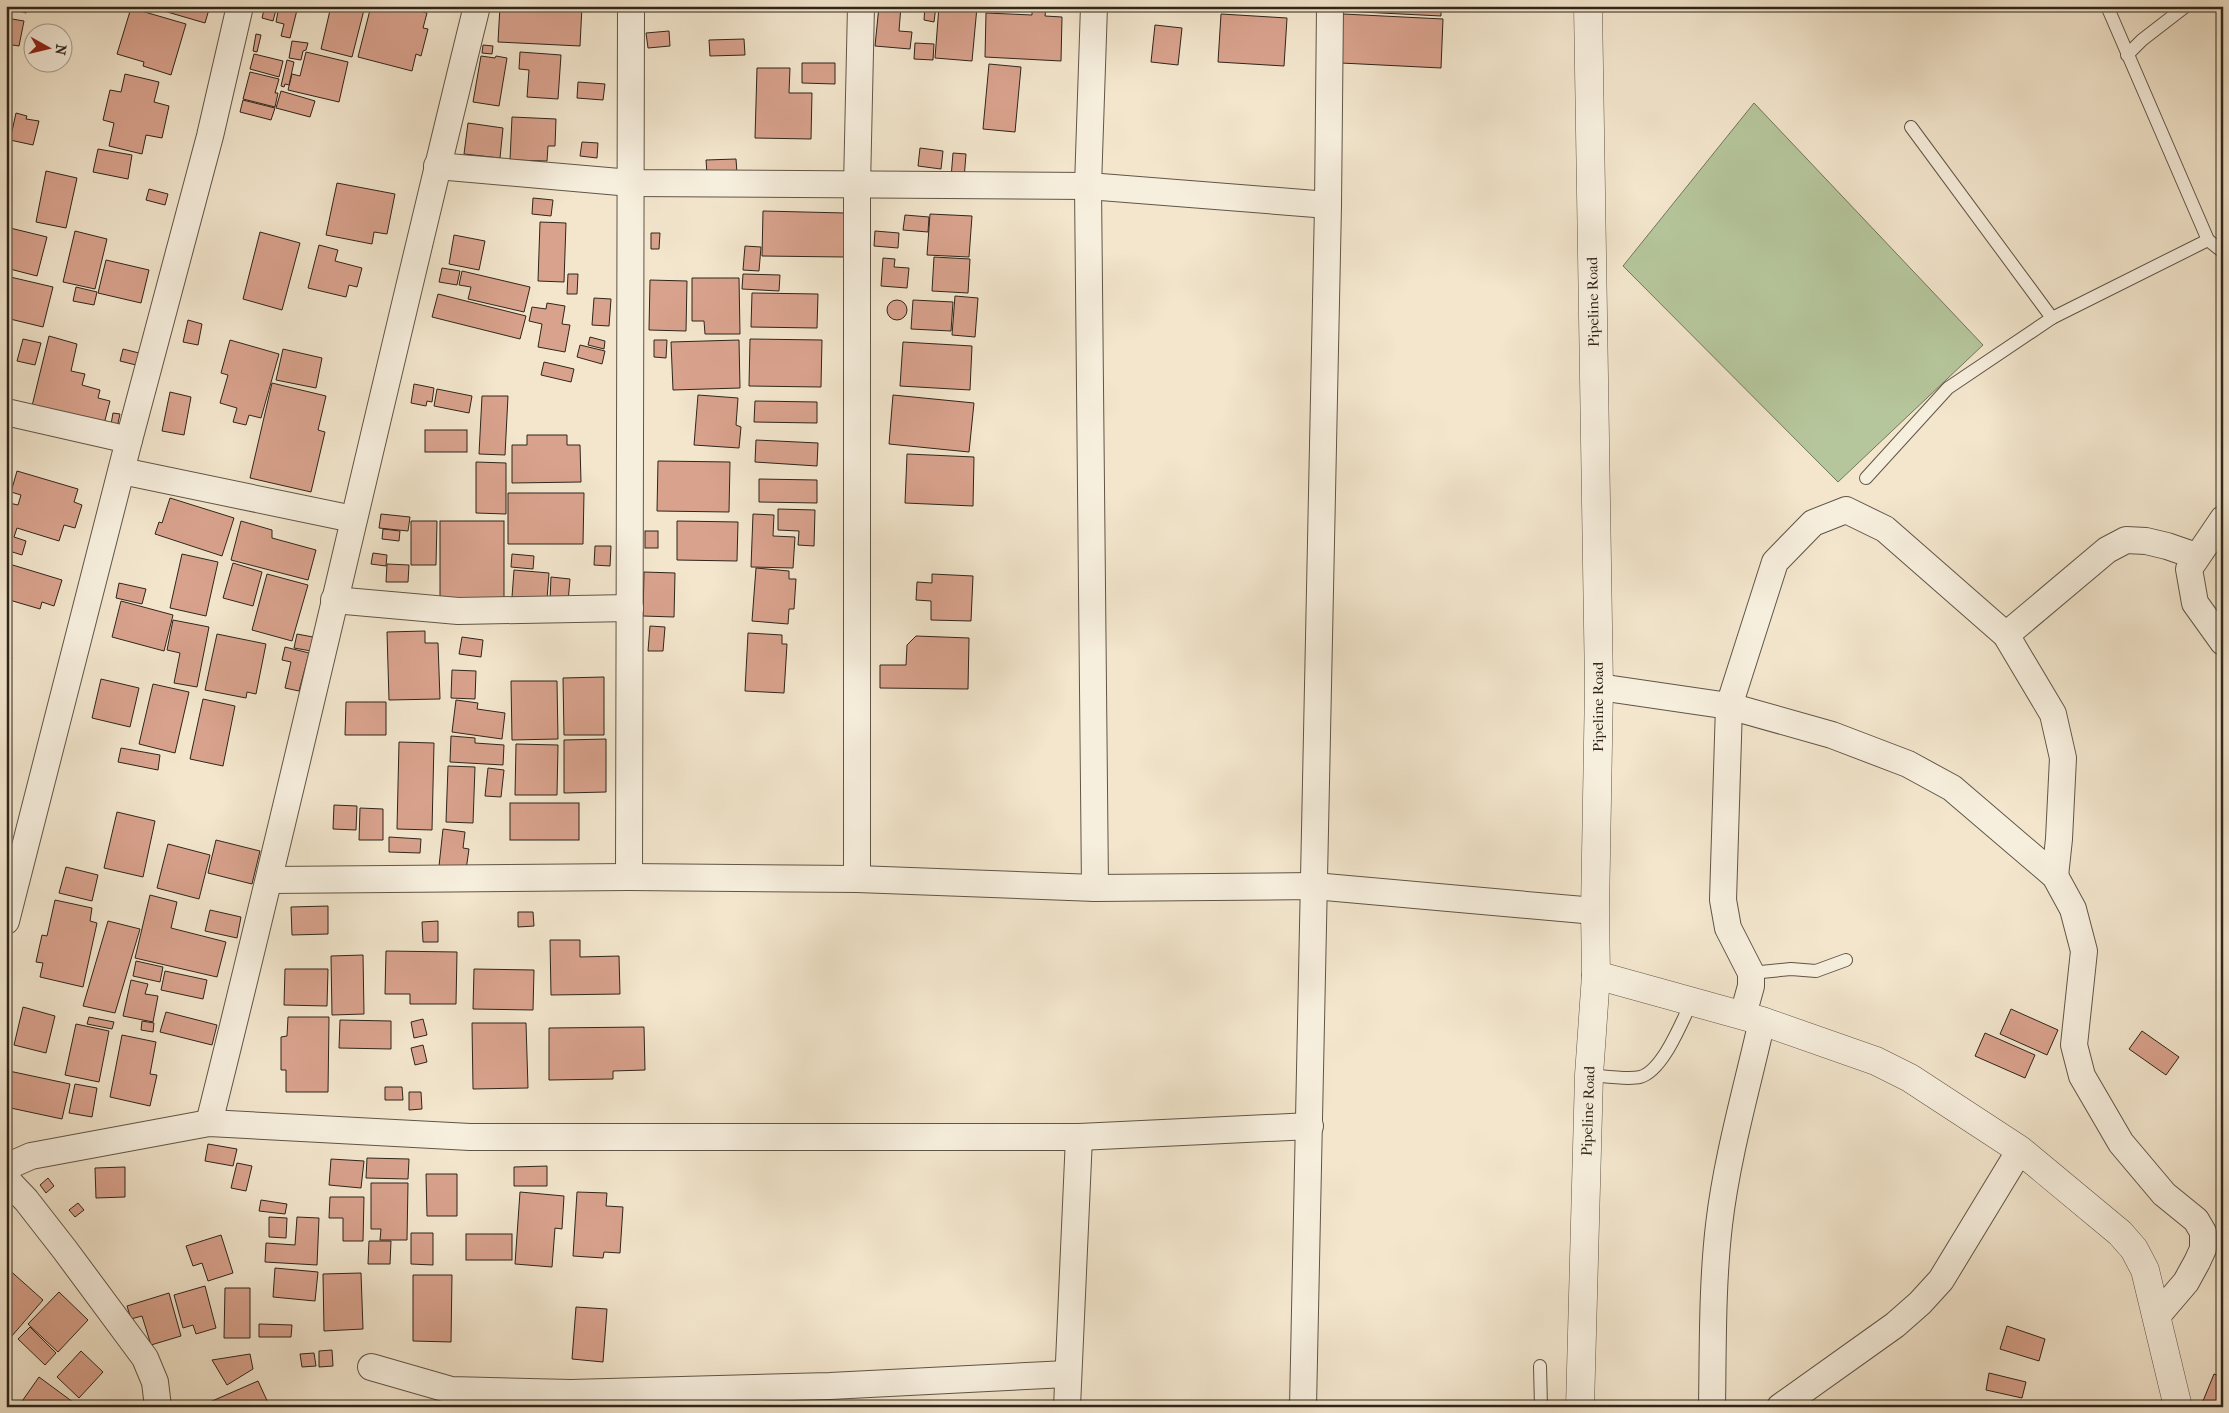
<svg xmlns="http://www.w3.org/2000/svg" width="2229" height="1413" font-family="'IM FELL French Canon',serif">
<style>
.garden{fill:#b6c69c;stroke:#72765b}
.building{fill:#d9a28d;stroke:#2f251a}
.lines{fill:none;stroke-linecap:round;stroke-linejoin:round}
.service-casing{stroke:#605547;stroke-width:14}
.minor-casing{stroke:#605547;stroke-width:28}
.tertiary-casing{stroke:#605547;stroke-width:29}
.service{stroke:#f7efde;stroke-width:12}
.minor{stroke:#f7efde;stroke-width:26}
.tertiary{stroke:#f7efde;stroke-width:28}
.labels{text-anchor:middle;stroke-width:4;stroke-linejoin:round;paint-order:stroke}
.street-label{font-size:15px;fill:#2f251a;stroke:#f7efde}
</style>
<rect width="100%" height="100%" fill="#f3e6cd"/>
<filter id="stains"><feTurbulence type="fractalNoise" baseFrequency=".004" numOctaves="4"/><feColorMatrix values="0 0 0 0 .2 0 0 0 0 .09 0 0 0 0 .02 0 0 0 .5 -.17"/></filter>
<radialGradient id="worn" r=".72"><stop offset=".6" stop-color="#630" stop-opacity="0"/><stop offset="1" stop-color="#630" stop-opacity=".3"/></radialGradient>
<polygon class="garden" points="1754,103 1983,345 1838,482 1623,266"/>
<g class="building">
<polygon points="9,6 28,6 26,13 9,8"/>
<polygon points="158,6 210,6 205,23 157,9"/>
<polygon points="265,6 277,6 273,21 262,18"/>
<polygon points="279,6 298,6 290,38 281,36 284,24 276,22"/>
<polygon points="331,6 365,6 352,57 321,49"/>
<polygon points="371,6 402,6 427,13 423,28 428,29 421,56 416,54 412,71 358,57"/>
<polygon points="500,6 582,6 580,46 498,42"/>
<polygon points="643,6 661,6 661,9"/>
<polygon points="879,6 901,6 899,31 912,32 910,49 875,46"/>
<polygon points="925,6 936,6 934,22 924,20"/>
<polygon points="939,6 977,7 972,61 935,58"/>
<polygon points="1114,6 1183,6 1182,10"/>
<polygon points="1341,6 1441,6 1441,16 1341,11"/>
<polygon points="1032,7 1046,8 1045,16 1062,17 1061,61 985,57 986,13 1032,15"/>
<polygon points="131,8 186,24 171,75 143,66 144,62 117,54"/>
<polygon points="1221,14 1287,18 1284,66 1218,62"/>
<polygon points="1343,14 1443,19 1441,68 1341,63"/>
<polygon points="6,18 24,21 19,46 6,44"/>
<polygon points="1155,25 1182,28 1178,65 1151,62"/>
<polygon points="669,31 670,46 648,48 646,33"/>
<polygon points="256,34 261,35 257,52 253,51"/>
<polygon points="744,39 745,55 710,56 709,40"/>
<polygon points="292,41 308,43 306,50 303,51 301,60 289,58"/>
<polygon points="915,43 934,44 933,60 914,59"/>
<polygon points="483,45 493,46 492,54 482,53"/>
<polygon points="306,52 348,62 339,102 288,90 292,74 300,76"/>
<polygon points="520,52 561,55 558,99 527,97 529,70 519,69"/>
<polygon points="254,54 283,61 279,77 250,69"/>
<polygon points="481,56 495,58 496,56 507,58 499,106 473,102"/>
<polygon points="287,60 294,62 289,85 285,84 284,87 281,86"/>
<polygon points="802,63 835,63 835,84 802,83"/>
<polygon points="989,64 1021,67 1015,132 983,129"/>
<polygon points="757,68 790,68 789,93 812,93 811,139 755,138"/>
<polygon points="250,72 279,79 275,93 278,93 275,107 243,99"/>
<polygon points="125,74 159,82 154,102 169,106 162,138 146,135 142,154 109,146 114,123 103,120 110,90 121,92"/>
<polygon points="578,82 605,84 603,100 577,98"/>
<polygon points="281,91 315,101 310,117 276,108"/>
<polygon points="243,100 275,108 271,120 240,112"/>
<polygon points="16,113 27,116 26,119 39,121 33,145 10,140"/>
<polygon points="512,117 556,119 555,146 548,146 547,161 510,160"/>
<polygon points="468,123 503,128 500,158 464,154"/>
<polygon points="582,142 598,143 597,158 580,156"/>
<polygon points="920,148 943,151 941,169 918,166"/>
<polygon points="98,149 132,155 128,179 93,172"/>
<polygon points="953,153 966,154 964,179 951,178"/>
<polygon points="736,159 737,173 707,174 706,160"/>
<polygon points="46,171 77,178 66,228 36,222"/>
<polygon points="337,183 395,194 387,234 374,232 372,244 326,235"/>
<polygon points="149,189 168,194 165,205 146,200"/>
<polygon points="533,198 553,200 551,216 532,214"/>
<polygon points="763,211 845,213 845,257 762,256"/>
<polygon points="930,214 972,216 969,257 927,255"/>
<polygon points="905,215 929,217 928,232 903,230"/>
<polygon points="540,222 566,223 564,282 538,281"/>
<polygon points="6,227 47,237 37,276 6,268"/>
<polygon points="75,231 107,239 95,289 63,282"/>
<polygon points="875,231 899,233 898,248 874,246"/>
<polygon points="260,232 300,243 282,310 243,299"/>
<polygon points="651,233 660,233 659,249 651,249"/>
<polygon points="454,235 485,241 479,270 449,264"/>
<polygon points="319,245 338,250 335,261 362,268 357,287 349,285 346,297 308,288"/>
<polygon points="745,246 761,247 759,271 743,270"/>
<polygon points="934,257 970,259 968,293 932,291"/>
<polygon points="883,258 895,259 894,267 909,268 907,288 881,286"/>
<polygon points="106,260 149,270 141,303 98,293"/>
<polygon points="442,268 460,271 457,285 439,282"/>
<polygon points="462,271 530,287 524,312 468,299 471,287 459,285"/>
<polygon points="568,274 578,274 577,294 567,294"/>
<polygon points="743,274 780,275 779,291 742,289"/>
<polygon points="6,276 53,287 43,327 6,318"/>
<polygon points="692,278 739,278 740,334 705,334 704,321 692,321"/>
<polygon points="650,280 687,281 686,331 649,330"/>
<polygon points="76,287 97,292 94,305 73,301"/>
<polygon points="752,293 818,294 817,328 751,327"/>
<polygon points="438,294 526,316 520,339 432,317"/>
<polygon points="955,296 978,298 975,337 952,335"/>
<polygon points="594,298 611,299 609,326 592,325"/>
<polygon points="913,300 953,302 951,331 911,329"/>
<circle cx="897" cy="310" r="10"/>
<polygon points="547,303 565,306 562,324 570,325 565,352 538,347 542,324 529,321 532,307 546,309"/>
<polygon points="188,320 202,324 198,345 183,342"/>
<polygon points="49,336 77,344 71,371 85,374 82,385 100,390 98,398 110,401 104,424 32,406"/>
<polygon points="590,337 605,341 604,349 588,345"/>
<polygon points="23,339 41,343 35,365 17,361"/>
<polygon points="750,339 822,340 821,387 749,386"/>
<polygon points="230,340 279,354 261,418 249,415 246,425 233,422 237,408 220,403 228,375 221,373"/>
<polygon points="654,340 667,340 666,358 654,357"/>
<polygon points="739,340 740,388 673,390 671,342"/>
<polygon points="903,342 972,346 970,390 900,386"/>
<polygon points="580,345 605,351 602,364 577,357"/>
<polygon points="123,349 139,353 136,365 120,361"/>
<polygon points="283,349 322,358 316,388 276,380"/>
<polygon points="544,362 574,369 571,382 541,375"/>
<polygon points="272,383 326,396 318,430 325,432 311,492 250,478"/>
<polygon points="414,384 434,388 432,402 427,401 426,406 411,403"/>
<polygon points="437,389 472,396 469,413 434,406"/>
<polygon points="170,392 191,397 184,435 162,431"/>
<polygon points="698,395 738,398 736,425 741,427 739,448 694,445"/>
<polygon points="893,395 974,403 969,452 889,444"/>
<polygon points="482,396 508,396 505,455 479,454"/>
<polygon points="755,401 817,402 817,423 754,422"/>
<polygon points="113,413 120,414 116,432 110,430"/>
<rect x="425" y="430" width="42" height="22"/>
<polygon points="527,435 567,435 567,445 580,445 581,482 512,483 512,445 527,445"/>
<polygon points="756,440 818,443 817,466 755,462"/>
<polygon points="907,454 974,457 973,506 905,503"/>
<polygon points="658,461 730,462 729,512 657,511"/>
<polygon points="476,462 506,463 506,514 476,513"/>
<polygon points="17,471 78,489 74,502 82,505 75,528 64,525 59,541 17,528 14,537 26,541 22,555 6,550 6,513 9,503 18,505 21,495 11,492"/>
<polygon points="759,479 817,480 817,503 759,502"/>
<polygon points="508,493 584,493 583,544 508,544"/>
<polygon points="170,498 234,518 222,556 155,534 159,522 162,523"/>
<polygon points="778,509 815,510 814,546 798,545 799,531 778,530"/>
<polygon points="381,514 410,517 408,531 379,528"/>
<polygon points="753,514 774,515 773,536 795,537 793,568 751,567"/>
<polygon points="241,521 272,530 272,538 316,550 308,580 231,560"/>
<polygon points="411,521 437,521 436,565 411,565"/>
<rect x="440" y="521" width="64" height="78"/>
<polygon points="677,521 738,522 737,561 677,560"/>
<polygon points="383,529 400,531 399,541 382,539"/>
<rect x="645" y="531" width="13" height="17"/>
<polygon points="595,546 611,546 610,566 594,565"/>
<polygon points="373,553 387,555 386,566 371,564"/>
<polygon points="182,554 218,562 206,616 170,608"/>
<polygon points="512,554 534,556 533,569 511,567"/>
<polygon points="6,563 62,580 54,606 42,602 40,609 6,599"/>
<polygon points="233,563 262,572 253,606 223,598"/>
<polygon points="387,564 409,565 408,582 386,582"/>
<polygon points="756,568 789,571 789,579 796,579 794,609 789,609 788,624 752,621"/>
<polygon points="514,570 549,573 547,599 512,597"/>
<polygon points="644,572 675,573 674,617 643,616"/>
<polygon points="267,574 308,585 292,641 252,630"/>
<polygon points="932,574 973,576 971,621 931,620 931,601 916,600 917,582 932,583"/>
<polygon points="551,577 570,579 568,602 550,600"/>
<polygon points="119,583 146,589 142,604 116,598"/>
<polygon points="121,601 173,615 164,651 112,637"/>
<polygon points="173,620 209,627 197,687 174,683 180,653 167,650"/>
<polygon points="650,626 665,627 663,651 648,651"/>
<polygon points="425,631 425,643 438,643 440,699 389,700 387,632"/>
<polygon points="748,633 782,635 782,644 787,644 784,693 745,691"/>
<polygon points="217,634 266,644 256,694 247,692 246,698 205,690"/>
<polygon points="297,634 313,637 311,651 294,648"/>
<polygon points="916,636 969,638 968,689 880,688 880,665 906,665 907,645"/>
<polygon points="462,637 483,640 481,657 459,654"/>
<polygon points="285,647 309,653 299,691 285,688 291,662 282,660"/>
<polygon points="6,656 12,657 7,680 6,680"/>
<polygon points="452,670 476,671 475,699 451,698"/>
<polygon points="604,677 604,735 564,735 563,678"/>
<polygon points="101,679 139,688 130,727 92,718"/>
<polygon points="511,681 557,681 558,739 512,740"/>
<polygon points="153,684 189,692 175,753 139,744"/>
<polygon points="203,699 235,706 223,766 190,759"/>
<polygon points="456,700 478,703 477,709 505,713 502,739 452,732"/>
<polygon points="346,702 386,702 386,735 345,735"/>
<polygon points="451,736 475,738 475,743 504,745 503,765 450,762"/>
<polygon points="606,739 606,792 564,793 564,740"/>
<polygon points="399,742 434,743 432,830 397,829"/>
<polygon points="516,744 558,745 557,795 515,795"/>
<polygon points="121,748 160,755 158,770 118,762"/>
<polygon points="448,766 475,767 473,823 446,822"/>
<polygon points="488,768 504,770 501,797 485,796"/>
<rect x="510" y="803" width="69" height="37"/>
<polygon points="334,805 357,806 356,830 333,829"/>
<polygon points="360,808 383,809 383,840 359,840"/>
<polygon points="117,812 155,821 143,877 104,868"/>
<polygon points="443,829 465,832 463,848 469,849 466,870 439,866"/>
<polygon points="389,837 421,839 420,853 389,852"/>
<polygon points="216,840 260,851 252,884 208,873"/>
<polygon points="168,844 210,855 199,899 157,888"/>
<polygon points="66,867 98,875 92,901 59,893"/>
<polygon points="150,895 177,902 171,928 226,942 217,977 135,958"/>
<polygon points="55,900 92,908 90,921 97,923 83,987 40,977 43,963 36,962 42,935 47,936"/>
<polygon points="328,906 328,934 292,935 291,907"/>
<polygon points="210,910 241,917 237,938 205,931"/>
<polygon points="518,912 533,912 534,926 518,927"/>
<polygon points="108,921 140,929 115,1013 83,1006"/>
<polygon points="438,921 438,942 423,942 422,922"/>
<polygon points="550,940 580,940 580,957 619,956 620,994 551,995"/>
<polygon points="386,951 457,952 456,1004 410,1004 410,994 385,994"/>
<polygon points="363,955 364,1014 332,1015 331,956"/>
<polygon points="136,961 163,967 160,982 133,976"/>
<polygon points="285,969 328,969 327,1006 284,1005"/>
<polygon points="474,969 534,970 533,1010 473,1009"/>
<polygon points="165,971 207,980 203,999 161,990"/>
<polygon points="131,980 148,984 145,994 158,996 153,1022 123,1016"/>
<polygon points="23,1007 55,1016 46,1053 14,1045"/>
<polygon points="2011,1009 2058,1030 2047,1055 2000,1034"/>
<polygon points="166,1012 217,1025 212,1045 160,1032"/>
<polygon points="89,1017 114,1022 112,1029 87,1024"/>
<polygon points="288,1017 329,1017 328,1092 286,1092 286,1070 281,1070 281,1037 287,1036"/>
<polygon points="423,1019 427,1035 414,1038 411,1022"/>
<polygon points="340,1020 391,1021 391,1049 339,1048"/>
<polygon points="142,1021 154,1023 153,1032 141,1030"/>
<polygon points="472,1023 526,1023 528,1088 473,1089"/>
<polygon points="76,1024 109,1031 99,1082 65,1075"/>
<polygon points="644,1027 645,1070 613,1071 613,1079 549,1080 549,1028"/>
<polygon points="2142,1031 2179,1057 2166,1075 2129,1049"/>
<polygon points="1985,1033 2035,1055 2025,1078 1975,1056"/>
<polygon points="122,1035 156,1042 150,1074 157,1075 150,1106 110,1097"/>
<polygon points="423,1045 427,1062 415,1065 411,1048"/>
<polygon points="9,1071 70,1084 62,1119 6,1107 6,1083"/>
<polygon points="75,1084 97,1088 92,1117 69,1113"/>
<polygon points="385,1087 402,1087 403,1100 385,1100"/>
<polygon points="409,1092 421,1092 422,1109 409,1110"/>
<polygon points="208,1144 237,1149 233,1166 205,1161"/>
<polygon points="367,1158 409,1159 408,1179 366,1178"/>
<polygon points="331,1159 364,1161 361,1188 329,1185"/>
<polygon points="237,1163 252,1166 246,1191 231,1188"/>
<polygon points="547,1166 547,1186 514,1186 514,1167"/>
<polygon points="125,1167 125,1197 96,1198 95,1168"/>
<polygon points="426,1174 457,1174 457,1216 427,1216"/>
<polygon points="48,1178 54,1186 46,1193 40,1185"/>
<polygon points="371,1183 408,1183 407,1240 380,1240 381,1229 371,1229"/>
<polygon points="520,1192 564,1196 562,1229 555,1228 552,1267 515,1264"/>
<polygon points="577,1192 607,1193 606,1206 623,1207 620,1253 604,1252 603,1258 573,1256"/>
<polygon points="330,1197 364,1197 363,1241 343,1241 343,1218 329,1218"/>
<polygon points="261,1200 287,1204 285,1214 259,1211"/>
<polygon points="78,1203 84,1210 75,1217 69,1210"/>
<polygon points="269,1217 287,1218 286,1238 269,1237"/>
<polygon points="297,1217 319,1218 317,1265 265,1262 266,1243 295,1245"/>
<polygon points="411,1233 433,1233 433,1265 411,1264"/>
<rect x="466" y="1234" width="46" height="26"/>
<polygon points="221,1235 233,1273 208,1281 202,1263 193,1266 186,1246"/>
<polygon points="369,1241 391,1241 390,1264 368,1264"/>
<polygon points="6,1267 43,1300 11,1337 6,1333"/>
<polygon points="275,1268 318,1272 315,1301 273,1297"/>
<polygon points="361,1273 363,1329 324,1331 323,1274"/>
<polygon points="413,1275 452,1275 451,1342 413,1341"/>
<polygon points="205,1286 216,1328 196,1334 193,1325 183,1328 174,1295"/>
<polygon points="225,1288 250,1288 250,1338 224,1338"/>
<polygon points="59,1292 88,1320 58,1352 28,1324"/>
<polygon points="169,1293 181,1336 151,1345 142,1316 131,1319 127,1306"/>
<polygon points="576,1307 607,1309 603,1362 572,1359"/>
<polygon points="259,1324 292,1325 291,1337 259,1337"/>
<polygon points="2007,1326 2045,1339 2039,1361 2000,1349"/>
<polygon points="30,1327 56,1353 45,1365 18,1339"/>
<polygon points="332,1350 333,1366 319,1367 319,1351"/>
<polygon points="81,1351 103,1372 79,1398 57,1377"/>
<polygon points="314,1353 316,1366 302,1367 300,1354"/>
<polygon points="250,1354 253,1369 227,1385 212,1360"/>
<polygon points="1989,1373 2026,1382 2022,1398 1986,1390"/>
<polygon points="2214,1374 2223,1377 2223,1407 2216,1407 2203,1401"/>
<polygon points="39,1377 77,1405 76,1407 18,1407"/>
<polygon points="258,1381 270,1407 204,1407 203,1405"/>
</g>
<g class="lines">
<defs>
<g id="service">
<polyline points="2107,6 2208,240 2223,252"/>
<polyline points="2127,55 2142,40 2186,6"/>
<polyline points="1911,127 2052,318"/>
<polyline points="1866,478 1948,388 2052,318 2208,240"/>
<polyline points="1751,973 1791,969 1816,971 1846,960"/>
<path d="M1589 1075C1603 1076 1628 1080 1640 1077 1663 1071 1682 1021 1692 1001"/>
<polyline points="1540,1366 1541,1407"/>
</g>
<g id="minor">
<polyline points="1094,6 1088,186 1095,888"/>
<polyline points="437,166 631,183 1088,186 1328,205"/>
<polyline points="6,412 129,440"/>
<polyline points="122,471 353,519"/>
<polyline points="2223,519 2189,569 2195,603 2223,642"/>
<polyline points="334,600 458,611 630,608"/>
<polyline points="2006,635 2107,550 2126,540 2146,541 2167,546 2196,556"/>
<polyline points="1599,687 1729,706 1832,735 1908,764 1952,788 2055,876 2073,909 2084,951 2074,1045 2082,1076 2121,1143 2164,1194 2196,1220 2203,1232 2203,1249 2197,1262 2186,1282 2157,1316"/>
<polyline points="629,877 631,6"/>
<polyline points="857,879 857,186 861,6"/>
<polyline points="270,880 629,877 857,879 1095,888 1314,886 1595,911"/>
<polyline points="6,921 129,440 210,136 240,6"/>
<polyline points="1743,1015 1751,986 1751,973 1728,928 1723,900 1729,706 1775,562 1813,523 1846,510 1885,529 2006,635 2053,714 2063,758 2059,839 2055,876"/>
<path d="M209 1123C302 752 385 378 477 6"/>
<polyline points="6,1167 31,1156 209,1123 470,1137 1079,1137 1310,1126"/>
<polyline points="6,1179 26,1200 65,1250 145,1358 155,1382 158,1407"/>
<polyline points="371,1367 451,1390 571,1393 830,1386 1067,1374"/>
<polyline points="1067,1407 1079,1137"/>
<polyline points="1303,1407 1328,205 1330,6"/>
<path d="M1712 1407C1713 1346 1712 1285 1719 1225 1727 1156 1747 1088 1762 1021"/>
<polyline points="1780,1407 1895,1325 1920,1303 1941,1280 2020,1150"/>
</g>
<g id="tertiary">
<polyline points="1596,975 1762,1021 1876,1061 1910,1078 2020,1150 2120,1233 2134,1249 2145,1270 2178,1407"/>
<polyline points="1580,1407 1589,1075 1596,975 1595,911 1599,687 1588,6"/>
</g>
</defs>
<use href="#service" class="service-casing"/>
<use href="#minor" class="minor-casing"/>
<use href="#tertiary" class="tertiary-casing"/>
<use href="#service" class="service"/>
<use href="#minor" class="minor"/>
<use href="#tertiary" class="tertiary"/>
</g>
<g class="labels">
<g class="street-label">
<text transform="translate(1593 302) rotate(-91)" y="5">Pipeline Road</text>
<text transform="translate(1598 707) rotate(-90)" y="5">Pipeline Road</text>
<text transform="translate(1588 1111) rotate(-88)" y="5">Pipeline Road</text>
</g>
</g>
<rect width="2229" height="1413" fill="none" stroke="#f3e6cd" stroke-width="25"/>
<rect x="8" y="8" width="2214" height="1398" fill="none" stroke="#2f251a" stroke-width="2.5"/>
<rect x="12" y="12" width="2204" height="1388" fill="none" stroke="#2f251a"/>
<g transform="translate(48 48) rotate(98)"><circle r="24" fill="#f7efde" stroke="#a79e90"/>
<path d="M0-4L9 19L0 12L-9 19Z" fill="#8f2418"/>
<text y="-8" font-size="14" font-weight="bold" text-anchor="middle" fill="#2f251a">N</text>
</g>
<rect width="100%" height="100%" filter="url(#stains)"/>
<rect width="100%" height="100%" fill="url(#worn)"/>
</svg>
